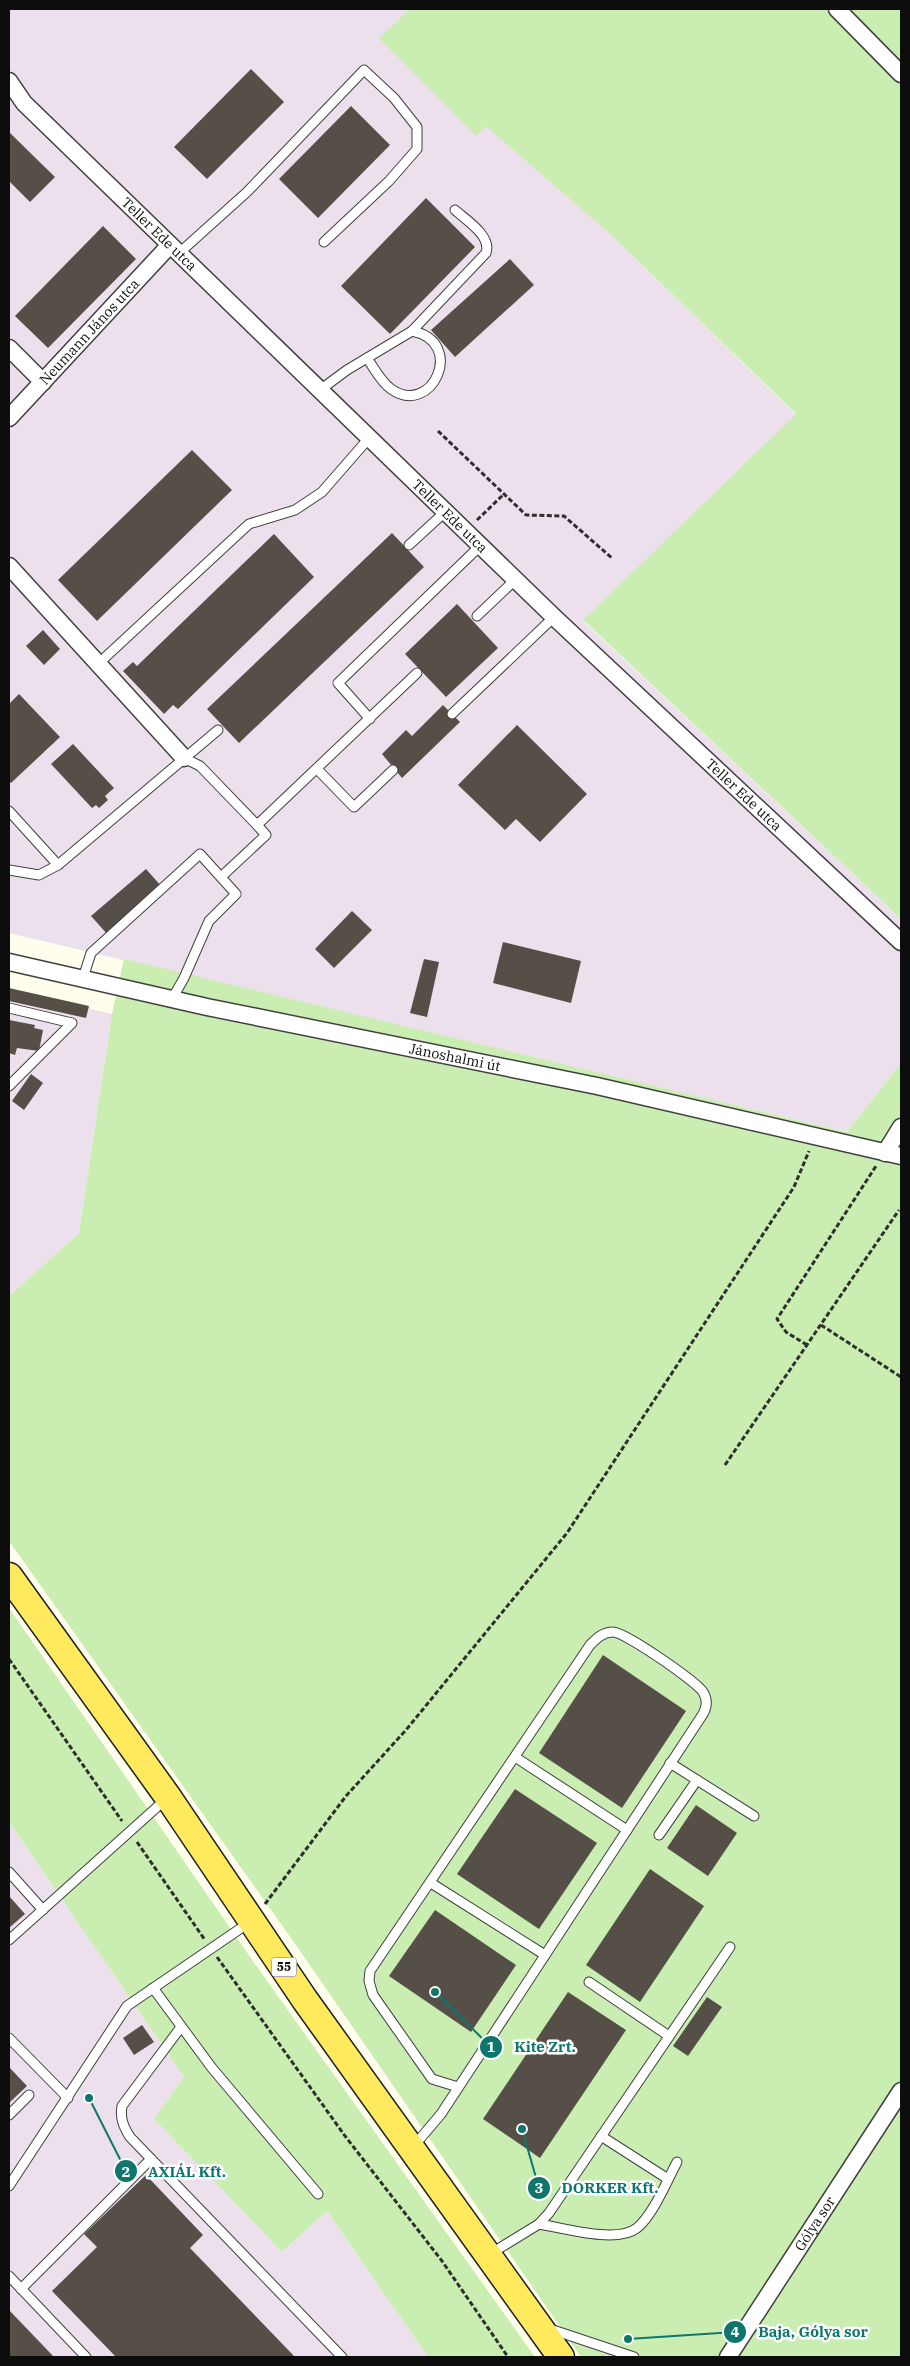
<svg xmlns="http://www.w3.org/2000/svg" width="910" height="2366" font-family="'IBM Plex Serif',serif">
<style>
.industrial{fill:#ede0ed}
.green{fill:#caeeb1}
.building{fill:#564f48}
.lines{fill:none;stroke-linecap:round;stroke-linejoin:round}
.service-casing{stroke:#404040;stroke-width:11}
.minor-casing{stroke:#404040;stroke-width:19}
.primary-casing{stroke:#1e1e1e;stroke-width:29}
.path{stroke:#2f2f2f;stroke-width:3;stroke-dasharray:5 2.5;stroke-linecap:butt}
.service{stroke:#fff;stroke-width:9}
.minor{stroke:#fff;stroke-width:16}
.primary{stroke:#ffe95c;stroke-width:26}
.labels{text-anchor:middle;stroke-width:5;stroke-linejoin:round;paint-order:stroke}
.shield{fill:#fff;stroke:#565656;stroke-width:1}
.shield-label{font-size:12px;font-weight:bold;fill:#0d0d0d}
.street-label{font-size:14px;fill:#0d0d0d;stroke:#fff}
.leader{fill:none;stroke:#0f766e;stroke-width:2}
.callout-dot{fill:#0f766e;stroke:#fff;stroke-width:2}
.mark-label{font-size:15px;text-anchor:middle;font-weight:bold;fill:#fff}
.callout-label{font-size:15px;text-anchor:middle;font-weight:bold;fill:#0f766e;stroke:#fff;stroke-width:5;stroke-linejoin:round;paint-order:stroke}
</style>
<rect width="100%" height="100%" fill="#fffdec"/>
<g class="industrial">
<polygon points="9,9 410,9 380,38 476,135 486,125 610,234 796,415 583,621 901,919 901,1063 847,1132 9,933"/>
<polygon points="9,990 112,1014 79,1233 9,1296"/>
<polygon points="9,1822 184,2077 154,2119 282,2252 327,2211 428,2357 9,2357"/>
</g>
<g class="green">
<polygon points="410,9 901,9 901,919 583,620 796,414 610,234 486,126 476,136 379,38"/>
<polygon points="124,959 847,1132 901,1063 901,2357 581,2357 291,1938 9,1541 9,1296 79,1233 112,1014"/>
<polygon points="9,1608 255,1964 535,2357 428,2357 327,2211 282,2252 154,2119 184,2077 9,1822"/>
</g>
<g class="building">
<polygon points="251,69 284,102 207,179 174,147"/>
<polygon points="351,106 390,145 318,218 279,179"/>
<polygon points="9,132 55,177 30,202 9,181"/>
<polygon points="426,198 475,247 390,334 341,286"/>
<polygon points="103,226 136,259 48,348 15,316"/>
<polygon points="510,259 534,285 455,357 431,330"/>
<polygon points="192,450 232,490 97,621 58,580"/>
<polygon points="392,533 424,567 239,743 207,709"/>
<polygon points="274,534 314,577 178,709 173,705 164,714 123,671 133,662 137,666"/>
<polygon points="457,604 498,648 446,697 405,654"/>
<polygon points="43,630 60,649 44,665 26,646"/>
<polygon points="19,694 60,737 11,783 9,781 9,704"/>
<polygon points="443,705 460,722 402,778 382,754 406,730 412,736"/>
<polygon points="517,725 587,794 540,842 516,819 505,830 458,785"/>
<polygon points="73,744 114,788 105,796 108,800 99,808 96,805 92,808 51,764"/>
<polygon points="146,869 162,887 108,935 91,916"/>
<polygon points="352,911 372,930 334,968 315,949"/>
<polygon points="503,942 581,961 571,1003 493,983"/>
<polygon points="424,959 439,962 427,1017 410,1013"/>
<polygon points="9,988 89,1006 86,1018 9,1001"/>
<polygon points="9,1020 35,1025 34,1028 43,1030 39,1051 17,1048 15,1055 9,1053"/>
<polygon points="31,1074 43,1083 24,1110 12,1101"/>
<polygon points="603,1655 686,1711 622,1808 539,1753"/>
<polygon points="515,1789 597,1843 539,1929 457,1874"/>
<polygon points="696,1805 737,1833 708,1876 667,1848"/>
<polygon points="650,1869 704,1906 640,2002 586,1965"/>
<polygon points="9,1896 25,1914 9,1928"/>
<polygon points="435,1910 516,1965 471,2032 389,1976"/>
<polygon points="568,1992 626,2030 540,2158 483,2119"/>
<polygon points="707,1997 722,2007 688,2056 673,2046"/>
<polygon points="142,2025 154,2042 134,2055 123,2038"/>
<polygon points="9,2067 27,2086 9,2103"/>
<polygon points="146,2175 203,2235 190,2248 295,2357 116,2357 52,2291 97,2247 84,2234"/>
<polygon points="9,2310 54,2357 9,2357"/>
</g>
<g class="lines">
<defs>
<g id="service">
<polyline points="178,254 247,192 364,70 394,98 417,127 417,149 389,181 324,242"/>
<path d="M367 358C374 368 381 382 391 389 432 418 467 342 412 331"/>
<path d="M320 390 347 370 412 331 486 253C492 236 466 220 455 210"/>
<polyline points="409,545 445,512"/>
<polyline points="477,616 515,580"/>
<polyline points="98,664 249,524 295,510 322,492 369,438"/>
<polyline points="452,714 554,617"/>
<polyline points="370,719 338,683 480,546"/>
<polyline points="184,758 200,766 257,825 417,673"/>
<polyline points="317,769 354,807 393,770"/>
<polyline points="9,811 58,865 218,730"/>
<polyline points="9,870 39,875 58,865"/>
<polyline points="221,877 266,835 257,825"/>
<polyline points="83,978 91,953 200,854 236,894 209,921 184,978 172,999"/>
<polyline points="9,1008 72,1023 9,1086"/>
<polyline points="515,1757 627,1830"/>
<polyline points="670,1763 754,1816"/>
<polyline points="659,1835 697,1780"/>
<polyline points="9,1872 43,1910"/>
<polyline points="431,1883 545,1955"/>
<polyline points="9,1940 166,1799"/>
<polyline points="589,1982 669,2036"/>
<polyline points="153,1988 212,2068 318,2194"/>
<path d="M181 2027 122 2106C120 2118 123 2126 130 2137L342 2357"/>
<polyline points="9,2038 68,2098"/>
<polyline points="9,2115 29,2095"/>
<polyline points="601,2136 668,2179"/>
<path d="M413 2147 441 2114 703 1714C707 1707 708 1700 703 1692 697 1682 625 1632 613 1632 603 1632 597 1638 590 1645L370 1971 369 1981 373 1995 432 2079 458 2087"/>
<polyline points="9,2186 127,2006 250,1922"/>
<path d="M539 2224C563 2228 617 2244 637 2228 653 2215 667 2181 677 2162"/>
<polyline points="490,2254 539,2224 549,2213 730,1947"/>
<polyline points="9,2276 86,2357"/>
<polyline points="21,2289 151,2159"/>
<polyline points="550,2329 634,2357"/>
</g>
<g id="minor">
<polyline points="837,9 901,74"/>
<path id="s1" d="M9 81 24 103 554 617 901 942"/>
<polyline points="9,348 43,382"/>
<path id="s2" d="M9 418 169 246"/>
<polyline points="9,566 184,758"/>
<path id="s3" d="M9 962 207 1007 597 1086 901 1156"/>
<polyline points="885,1153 901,1127"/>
<path id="s4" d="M728 2357 901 2091"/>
</g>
<polyline id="primary" points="9,1576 168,1797 305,2000 561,2357"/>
</defs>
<use href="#service" class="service-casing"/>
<use href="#minor" class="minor-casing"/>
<use href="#primary" class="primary-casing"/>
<g class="path">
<polyline points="438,431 526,515 564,516 613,559"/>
<polyline points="477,520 504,494"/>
<polyline points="821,1325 901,1377"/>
<polyline points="807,1345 786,1332 777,1319 876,1166"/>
<polyline points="725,1465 899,1210"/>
<polyline points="9,1659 122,1821"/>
<polyline points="137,1842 205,1940"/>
<polyline points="265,1904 346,1796 406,1730 567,1533 794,1187 809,1151"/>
<polyline points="217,1957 345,2136 442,2261 508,2357"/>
</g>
<use href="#service" class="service"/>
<use href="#minor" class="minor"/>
<use href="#primary" class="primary"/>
</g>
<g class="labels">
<rect class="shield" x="271.5" y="1957.5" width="25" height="19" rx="4"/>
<g class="shield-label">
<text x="284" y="1971">55</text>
</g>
<g class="street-label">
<text dy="5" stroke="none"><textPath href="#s1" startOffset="215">Teller Ede utca</textPath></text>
<text dy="5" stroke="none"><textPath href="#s2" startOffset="118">Neumann János utca</textPath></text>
<text dy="5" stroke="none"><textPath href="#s1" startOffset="620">Teller Ede utca</textPath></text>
<text dy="5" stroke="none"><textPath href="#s1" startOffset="1025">Teller Ede utca</textPath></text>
<text dy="5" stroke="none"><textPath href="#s3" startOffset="456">Jánoshalmi út</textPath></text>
<text dy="5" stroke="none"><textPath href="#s4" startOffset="159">Gólya sor</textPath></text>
</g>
</g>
<path class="leader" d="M435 1992L491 2047M89 2098L126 2171M522 2129L539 2188M628 2339L735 2332"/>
<g class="callout-dot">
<circle cx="435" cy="1992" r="5"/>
<circle cx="89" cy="2098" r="5"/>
<circle cx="522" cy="2129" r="5"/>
<circle cx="628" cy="2339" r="5"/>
<circle cx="491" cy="2047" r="12"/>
<circle cx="126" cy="2171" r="12"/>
<circle cx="539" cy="2188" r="12"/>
<circle cx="735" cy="2332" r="12"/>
</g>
<g class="mark-label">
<text x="491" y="2052">1</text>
<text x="126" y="2177">2</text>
<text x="539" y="2193">3</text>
<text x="735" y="2337">4</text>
</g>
<g class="callout-label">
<text x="545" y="2052">Kite Zrt.</text>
<text x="187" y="2177">AXIÁL Kft.</text>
<text x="610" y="2193">DORKER Kft.</text>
<text x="813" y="2337">Baja, Gólya sor</text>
</g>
<rect width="910" height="2366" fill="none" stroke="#0d0d0d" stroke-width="20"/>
</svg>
